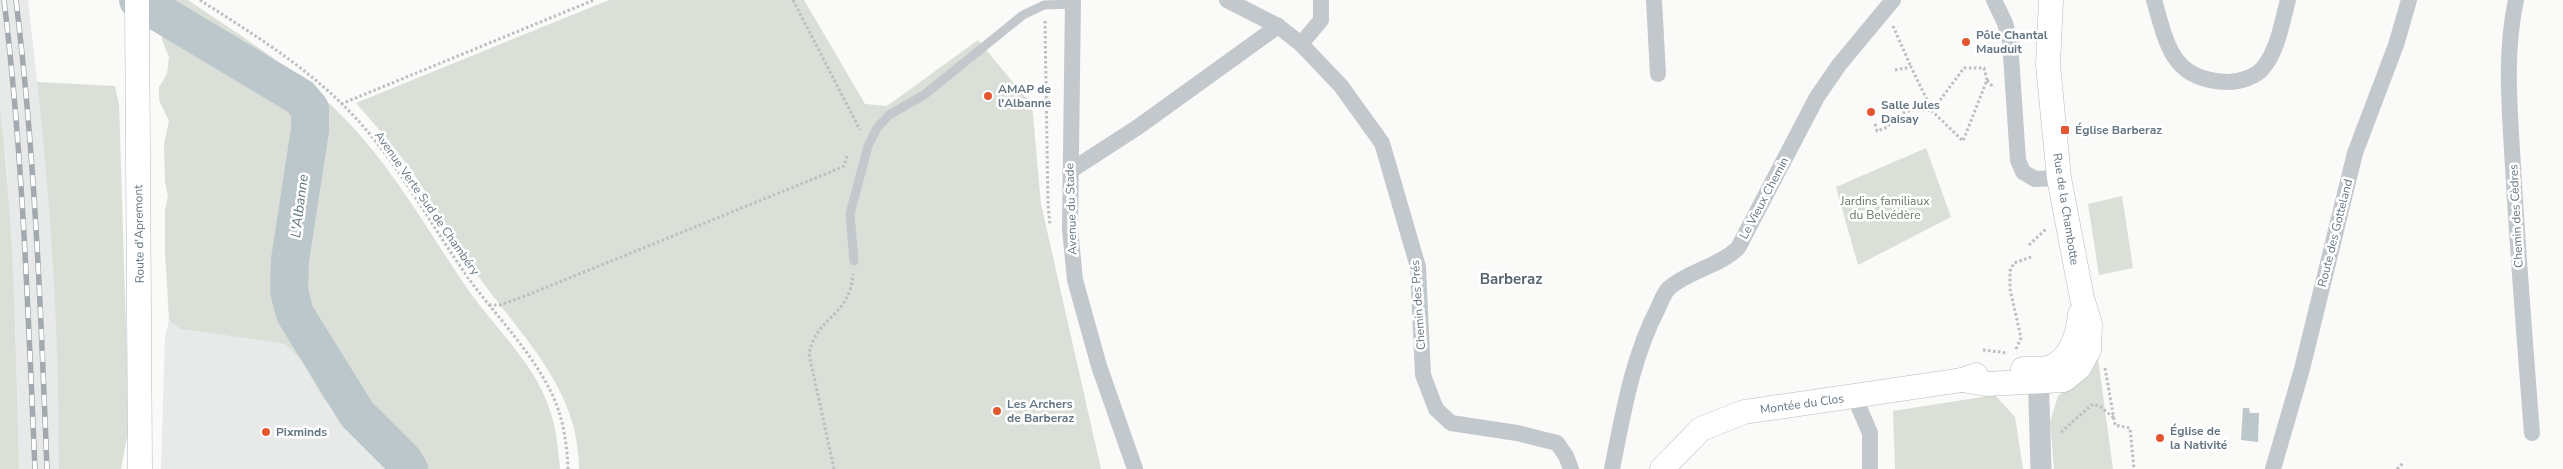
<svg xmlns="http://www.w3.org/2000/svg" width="2563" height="469" font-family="'Nunito Sans',sans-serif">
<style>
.built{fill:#e8e9e9}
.green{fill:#dadfd7}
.water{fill:#bbc7cb}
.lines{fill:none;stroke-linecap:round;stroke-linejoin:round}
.river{stroke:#bbc7cb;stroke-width:38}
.secondary-casing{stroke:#b3babf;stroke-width:25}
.path{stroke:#bbbfc2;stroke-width:3;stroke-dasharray:2.5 2.5;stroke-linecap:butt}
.service{stroke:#c3c8cc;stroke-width:9}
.minor{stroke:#c3c8cc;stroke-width:16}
.tertiary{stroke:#c3c8cc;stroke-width:21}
.secondary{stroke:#fff;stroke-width:24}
.rail-casing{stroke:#a2aab0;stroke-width:5.5}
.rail{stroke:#fff;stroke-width:4;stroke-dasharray:11;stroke-linecap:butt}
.poi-dot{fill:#e4572e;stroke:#fff;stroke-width:2}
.labels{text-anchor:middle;stroke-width:5;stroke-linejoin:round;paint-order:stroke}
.poi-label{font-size:12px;font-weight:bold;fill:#657683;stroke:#fff;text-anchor:start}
.street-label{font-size:12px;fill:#657683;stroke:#fff}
.park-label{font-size:12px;fill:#687a64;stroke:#fff}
.water-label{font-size:14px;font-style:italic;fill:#60757c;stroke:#fff}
.quarter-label{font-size:15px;font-weight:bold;fill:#57646e;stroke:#fff}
</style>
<rect width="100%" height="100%" fill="#fafaf8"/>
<g class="built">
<polygon points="0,0 28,0 50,198 59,363 59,469 19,469 16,342 7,168 0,106"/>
<polygon points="169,320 180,329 285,344 304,363 322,398 349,424 386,469 161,469 165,337"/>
</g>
<g class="green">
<path d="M168 0H188C242 37 300 72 345 119 394 169 429 233 469 291 493 325 527 357 544 395 555 419 558 443 560 469H386L349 424 322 398 304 363 285 344 180 329 169 320 165 251V210L168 197 165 181 164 144 169 121 159 100V87L167 74 169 57 162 40Z"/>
<path d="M609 0H804L865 104 887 106 978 40 1032 105 1041 204 1101 469H579C579 389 522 337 478 276 454 242 435 204 411 170 394 146 375 125 356 103Z"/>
<path d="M37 82 115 86 119 104 129 426 121 469H59C59 338 52 212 37 82Z"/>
<path d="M0 106C14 226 16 348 19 469H0Z"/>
<polygon points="1926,148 1951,217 1858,265 1836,187"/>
<polygon points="2122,196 2133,268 2099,275 2088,204"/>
<polygon points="2097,351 2113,469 2054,469 2050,422 2058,396 2070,386"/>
<polygon points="1995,395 2015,417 2023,469 1895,469 1893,411"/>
</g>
<polygon class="water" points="2243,408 2249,408 2250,413 2259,413 2258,442 2241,440"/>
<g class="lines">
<polyline class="river" points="138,0 300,97 310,109 310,130 290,260 289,291 295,314 357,414 403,460 409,469"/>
<defs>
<g id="secondary">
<polyline points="137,0 140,469"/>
<path d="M2023 369C2032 369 2043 370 2051 367 2072 358 2078 335 2080 314"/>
<polyline points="1962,380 1986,384 2064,380 2079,368 2089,350 2090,324 2082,298 2059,178 2048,65 2051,0"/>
<polyline points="1662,469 1701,429 1744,412 1962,380 1976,375"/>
</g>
</defs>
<use href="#secondary" class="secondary-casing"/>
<g class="path">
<path d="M200 0C253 34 307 67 351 113 398 162 430 224 469 279 496 316 531 351 551 392 563 416 567 443 568 469"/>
<polyline points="793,0 860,130"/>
<polyline points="1045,21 1048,205 1050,225"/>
<polyline points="1893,26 1911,67"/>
<polyline points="1895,70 1911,67 1932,110"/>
<polyline points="1987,80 1984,68 1964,68 1932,111 1963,141 1987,80 1994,88"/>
<polyline points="341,104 594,0"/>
<path d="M1875 124 1877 131 1888 127C1895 110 1916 108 1932 111"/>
<polyline points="2029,245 2046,229"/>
<polyline points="489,305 500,305 525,296 828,173 844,166 847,156"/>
<polyline points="2016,349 2021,338 2010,289 2010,271 2014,263 2031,257"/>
<polyline points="1983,350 2008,353"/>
<polyline points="2105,368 2115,425 2130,428 2134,469"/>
<polyline points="2061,432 2093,404 2101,407 2114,418"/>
<path d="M834 469 809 354C816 316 850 317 853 274"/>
<polyline points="2397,469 2404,462"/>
</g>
<polyline class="service" points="854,261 850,214 868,146 877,128 889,115 924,95 1023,15 1044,5 1073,4"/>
<g class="minor">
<polyline points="1073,0 1070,229 1075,280 1099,366 1135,469"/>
<polyline points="1227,0 1278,26 1301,44 1341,86 1382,143 1418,267 1423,375 1436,409 1451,423 1517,433 1557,443 1566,456 1571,469"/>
<polyline points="1654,0 1658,74"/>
<polyline points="1994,0 2005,23 2010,41 2018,160 2023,172 2035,179 2059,178"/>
<path d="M2154 0C2167 45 2172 81 2228 82 2239 82 2256 77 2263 68 2278 50 2282 22 2288 0"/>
<path d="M2516 0C2504 55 2510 112 2513 167 2518 256 2525 344 2532 433"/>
<polyline points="1301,44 1321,20 1321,0"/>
<polyline points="1070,171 1138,127 1278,26"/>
<polyline points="1854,396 1870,433 1870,469"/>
<path d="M1612 469C1623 414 1632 358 1658 308 1661 301 1664 293 1669 288 1690 270 1718 267 1738 248L1817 97 1839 65 1893 0"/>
<polyline points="2273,469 2302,369 2355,153 2396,45 2409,0"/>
</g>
<polyline class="tertiary" points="2038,368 2041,469"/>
<use href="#secondary" class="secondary"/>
<defs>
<g id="rail">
<path d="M4 0C23 156 28 313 35 469"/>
<path d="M16 0C35 156 41 313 47 469"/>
</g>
</defs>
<use href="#rail" class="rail-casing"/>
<use href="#rail" class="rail"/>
</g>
<g class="poi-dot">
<circle cx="1966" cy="42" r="5"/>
<circle cx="988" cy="96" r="5"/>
<circle cx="1871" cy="112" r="5"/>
<rect x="2060" y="125" width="10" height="10" rx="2.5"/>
<circle cx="997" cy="411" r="5"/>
<circle cx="266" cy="432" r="5"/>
<circle cx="2160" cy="438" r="5"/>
</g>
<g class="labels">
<g class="poi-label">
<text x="1976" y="39">Pôle Chantal<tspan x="1976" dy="14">Mauduit</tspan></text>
<text x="998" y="93">AMAP de<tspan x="998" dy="14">l'Albanne</tspan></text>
<text x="1881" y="109">Salle Jules<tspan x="1881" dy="14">Daisay</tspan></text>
<text x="2075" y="134">Église Barberaz</text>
<text x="1007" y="408">Les Archers<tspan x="1007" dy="14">de Barberaz</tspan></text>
<text x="2170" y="435">Église de<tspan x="2170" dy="14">la Nativité</tspan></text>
<text x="276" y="436">Pixminds</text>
</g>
<g class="street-label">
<text transform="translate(1764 198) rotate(-62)" y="4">Le Vieux Chemin</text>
<text transform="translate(427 203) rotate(55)" y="4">Avenue Verte Sud de Chambéry</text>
<text transform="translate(1071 209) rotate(-92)" y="4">Avenue du Stade</text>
<text transform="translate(2066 209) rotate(81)" y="4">Rue de la Chambotte</text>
<text transform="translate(2516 216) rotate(-93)" y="4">Chemin des Cèdres</text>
<text transform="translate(2335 233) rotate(-76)" y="4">Route des Gotteland</text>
<text transform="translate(139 234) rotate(-91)" y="4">Route d'Apremont</text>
<text transform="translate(1418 305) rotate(-94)" y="4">Chemin des Prés</text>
<text transform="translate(1802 404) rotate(-8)" y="4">Montée du Clos</text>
</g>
<g class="park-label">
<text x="1885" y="205">Jardins familiaux<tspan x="1885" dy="14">du Belvédère</tspan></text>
</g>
<g class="water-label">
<text transform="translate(299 206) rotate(-83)" y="5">L'Albanne</text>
</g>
<g class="quarter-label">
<text x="1511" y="284">Barberaz</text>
</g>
</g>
</svg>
